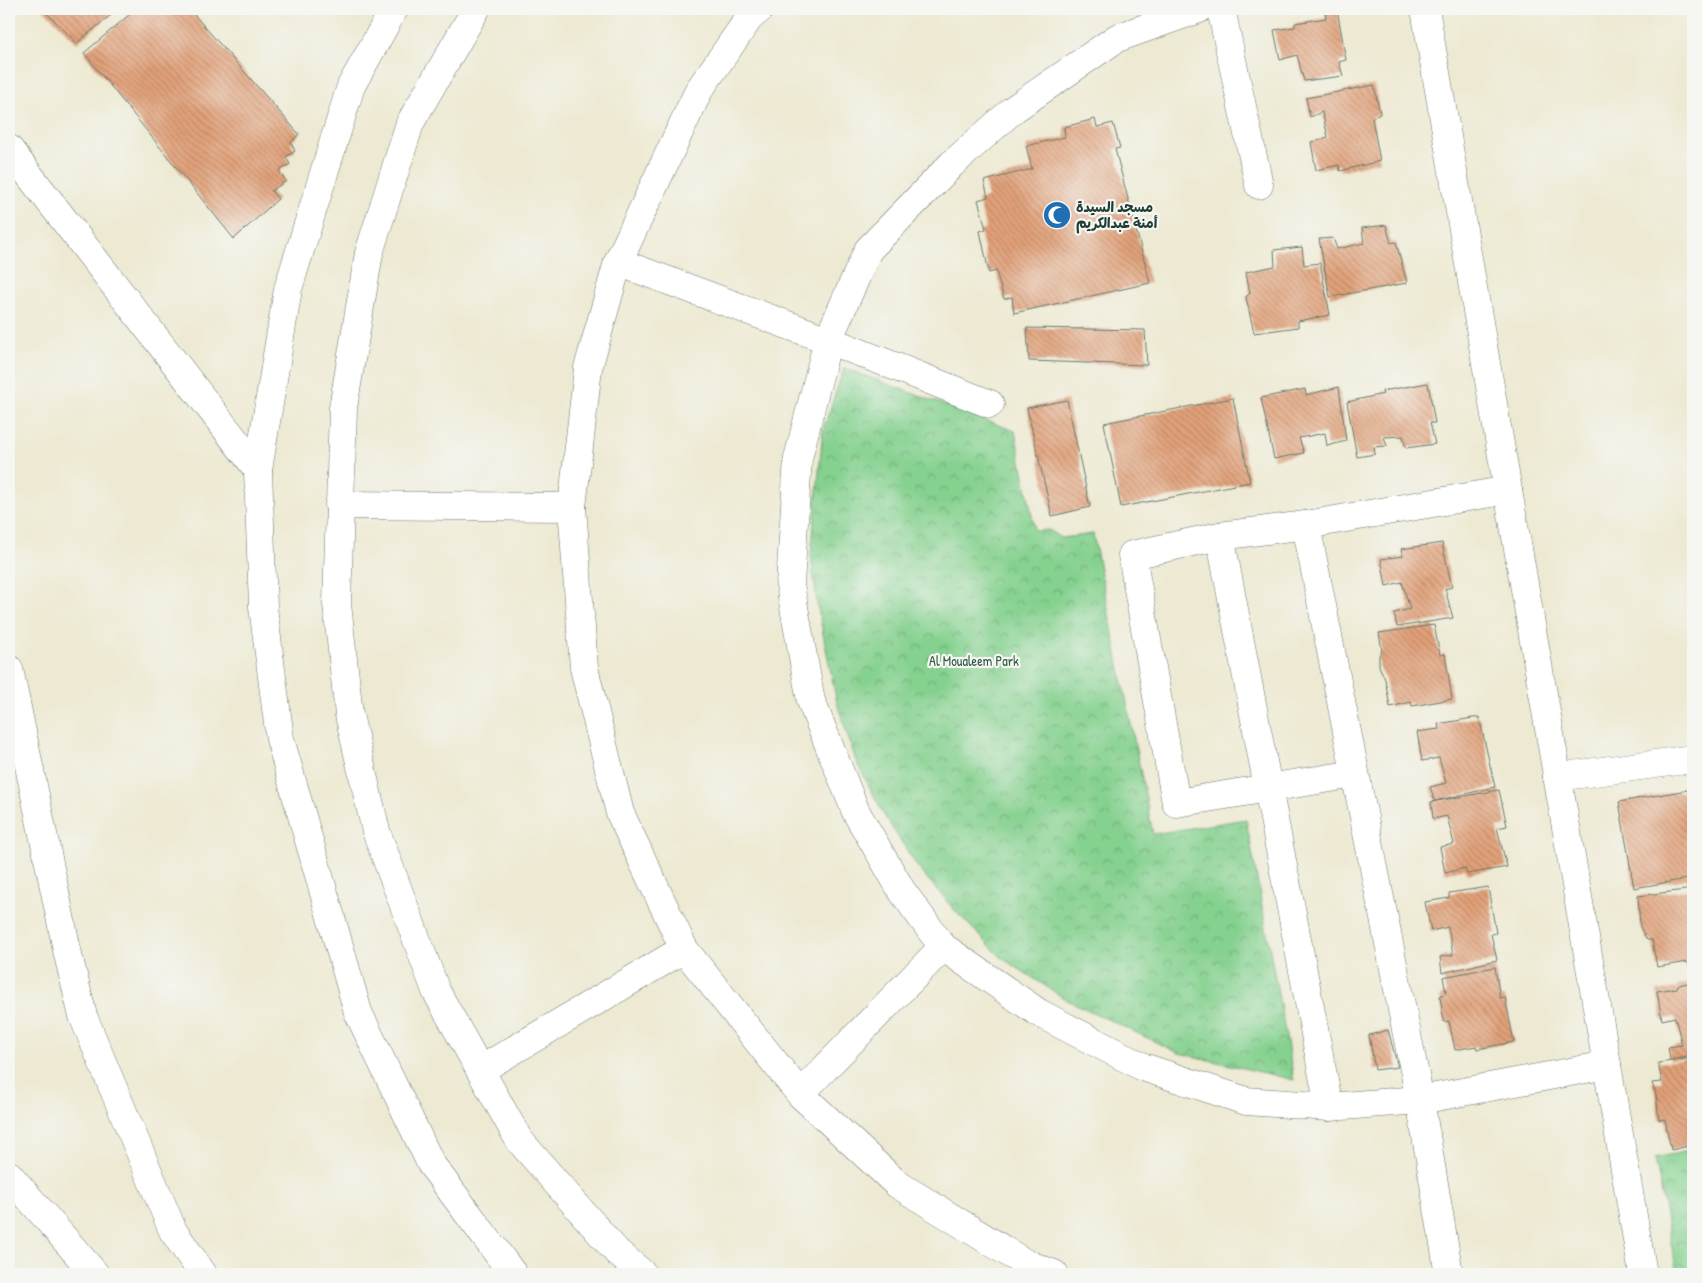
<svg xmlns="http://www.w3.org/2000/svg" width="1702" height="1283" font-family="'Patrick Hand','Playpen Sans Arabic',sans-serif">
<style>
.park{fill:url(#park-crowns);stroke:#528762}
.building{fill:url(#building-back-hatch)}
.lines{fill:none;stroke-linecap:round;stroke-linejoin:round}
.street-casing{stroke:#67796b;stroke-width:29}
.street{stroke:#fff;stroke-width:28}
.labels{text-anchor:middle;stroke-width:4.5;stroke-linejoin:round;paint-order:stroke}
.poi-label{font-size:14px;font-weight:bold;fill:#1f3d34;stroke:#f6f6f2;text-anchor:start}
.park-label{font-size:14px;fill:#335b46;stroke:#f6f6f2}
</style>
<defs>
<pattern id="park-crowns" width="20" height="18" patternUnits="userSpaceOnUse" patternTransform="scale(1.25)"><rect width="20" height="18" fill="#85d18f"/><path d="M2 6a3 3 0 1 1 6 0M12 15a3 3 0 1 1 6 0" fill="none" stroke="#6cab76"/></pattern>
<pattern id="building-back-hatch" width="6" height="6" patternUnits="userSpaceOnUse" patternTransform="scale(1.25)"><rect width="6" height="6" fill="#e2a179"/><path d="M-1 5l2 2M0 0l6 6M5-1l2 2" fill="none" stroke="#b78464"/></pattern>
</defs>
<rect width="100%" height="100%" fill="#f6f6f2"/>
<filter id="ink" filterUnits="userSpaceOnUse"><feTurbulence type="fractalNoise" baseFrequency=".02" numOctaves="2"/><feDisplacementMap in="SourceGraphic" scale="10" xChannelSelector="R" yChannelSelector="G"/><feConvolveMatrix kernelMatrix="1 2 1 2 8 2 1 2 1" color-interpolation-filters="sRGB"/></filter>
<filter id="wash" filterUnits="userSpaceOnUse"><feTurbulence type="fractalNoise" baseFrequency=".0096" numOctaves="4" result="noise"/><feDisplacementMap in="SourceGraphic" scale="20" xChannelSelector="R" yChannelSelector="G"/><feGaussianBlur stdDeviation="1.12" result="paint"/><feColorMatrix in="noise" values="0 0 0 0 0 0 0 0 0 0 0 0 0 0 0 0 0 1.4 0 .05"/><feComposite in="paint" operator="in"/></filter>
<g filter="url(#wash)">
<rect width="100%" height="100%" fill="#ede9d2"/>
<g class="park">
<polygon points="844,368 1015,431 1035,531 1049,530 1062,538 1093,534 1153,834 1246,819 1294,1080 1179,1053 1067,1000 1002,958 957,913 919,869 885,817 856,761 837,703 817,604 811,555 823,430"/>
<polygon points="1693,1150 1693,1274 1677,1274 1655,1158"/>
</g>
<g id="blocks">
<g class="building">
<polygon points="43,9 118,9 77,43"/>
<polygon points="136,9 189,9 299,134 291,143 295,151 286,157 290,164 279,171 286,181 271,191 278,199 234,239 84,53"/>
<polygon points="1332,9 1337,9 1346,60 1339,62 1343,76 1304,81 1297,55 1280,60 1274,30 1295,27 1295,23 1326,18 1325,11"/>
<polygon points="1374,85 1380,114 1372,118 1380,161 1340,171 1339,165 1316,170 1311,142 1328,137 1322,112 1310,117 1306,98"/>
<polygon points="1095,119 1097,127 1113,123 1120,148 1115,149 1150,283 1014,313 1012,297 1004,299 996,271 989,273 980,231 986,229 978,200 988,197 984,181 1032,169 1026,146 1065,137 1064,127"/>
<polygon points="1386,225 1391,243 1396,242 1407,283 1330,297 1319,239 1333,238 1337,249 1364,243 1362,228"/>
<polygon points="1302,247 1304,265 1320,263 1330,315 1298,321 1298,327 1254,333 1246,297 1250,293 1246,272 1275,266 1274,250"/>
<polygon points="1027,328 1145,330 1147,365 1029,361"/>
<polygon points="1428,383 1435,423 1430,423 1435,444 1406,448 1403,436 1384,437 1387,446 1374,447 1375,454 1357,457 1347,402 1383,394 1382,391"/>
<polygon points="1339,387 1346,441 1327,446 1325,433 1299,438 1304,453 1274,459 1261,398 1305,389 1306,395"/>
<polygon points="1233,398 1250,482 1121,507 1104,423"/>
<polygon points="1067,400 1090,507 1052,516 1027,408"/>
<polygon points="1442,543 1452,587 1445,589 1453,618 1397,627 1394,613 1410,609 1402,582 1386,586 1381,559 1403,556 1401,549"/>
<polygon points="1434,625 1440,655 1445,654 1452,699 1412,706 1411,702 1390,707 1385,679 1379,666 1379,655 1382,651 1379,633"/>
<polygon points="1479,717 1495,787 1435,801 1430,787 1446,783 1439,758 1422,761 1417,732 1439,729 1438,724"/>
<polygon points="1693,789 1693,813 1690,814 1693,835 1693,878 1634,888 1619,802"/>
<polygon points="1499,790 1507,826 1497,828 1507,867 1467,874 1465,868 1445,873 1440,847 1454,844 1447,816 1433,819 1431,802"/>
<polygon points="1488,887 1496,933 1491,934 1497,960 1442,973 1440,957 1453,955 1448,927 1431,931 1425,902 1449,898 1449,893"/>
<polygon points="1693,889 1693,970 1690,970 1688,962 1657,967 1652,940 1647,940 1640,927 1638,896"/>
<polygon points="1495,967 1500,998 1505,997 1514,1042 1477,1049 1476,1046 1455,1050 1449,1021 1444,1022 1440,996 1446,993 1443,977"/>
<polygon points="1693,982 1693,1056 1670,1060 1668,1047 1682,1045 1675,1017 1662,1020 1657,991 1677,988 1678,985"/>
<polygon points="1388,1030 1398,1067 1375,1070 1369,1035"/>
<polygon points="1693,1058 1693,1145 1671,1150 1665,1119 1659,1120 1656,1095 1652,1083 1662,1082 1658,1063"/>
</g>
</g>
</g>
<g filter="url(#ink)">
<use href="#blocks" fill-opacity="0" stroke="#67796b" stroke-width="1"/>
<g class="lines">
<defs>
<g id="street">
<polyline points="394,9 351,86 288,289 258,470 263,607 280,739 358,1012 431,1164 513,1274"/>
<polyline points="476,9 410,123 369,253 343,408 337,604 349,715 376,831 436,991 519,1140 617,1252 643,1274"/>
<polyline points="760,9 750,17 699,90 618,262 588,368 572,507 584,668 620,813 684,949 800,1094 897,1184 1025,1263 1054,1274"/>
<polyline points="1199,9 1117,38 1014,109 952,164 868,250 828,340 798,458 790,585 811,701 856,812 902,891 943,947 1039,1013 1143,1067 1246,1101 1329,1107 1420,1100 1607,1065"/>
<polyline points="1221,9 1259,185"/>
<polyline points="1425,9 1643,1274"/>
<polyline points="9,149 258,470"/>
<polyline points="618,262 828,340 990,404"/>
<polyline points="339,505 572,507"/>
<polyline points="1306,525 1420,1100 1449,1274"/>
<polyline points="1220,536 1329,1107"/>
<polyline points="9,669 68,955 83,1016 173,1231 203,1274"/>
<polyline points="1355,774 1176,803 1132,555 1220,536 1306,525 1508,490"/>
<polyline points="1557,777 1693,759"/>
<polyline points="480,1070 684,949"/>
<polyline points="800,1094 943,947"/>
<polyline points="9,1175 95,1274"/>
</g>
</defs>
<use href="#street" class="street-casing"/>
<use href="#street" class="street"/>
</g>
</g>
<defs>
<symbol id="mosque-disc" viewBox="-11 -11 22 22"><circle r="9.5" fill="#1f6fb2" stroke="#f6f6f2"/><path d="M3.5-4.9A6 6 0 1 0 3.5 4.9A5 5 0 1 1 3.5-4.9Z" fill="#fff"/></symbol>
</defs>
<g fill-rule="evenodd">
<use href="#mosque-disc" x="1041" y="199" width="32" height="32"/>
</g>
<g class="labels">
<g class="poi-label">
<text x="1076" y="212">مسجد السيدة<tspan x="1076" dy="16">أمنة عبدالكريم</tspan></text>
</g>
<g class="park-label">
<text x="974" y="666">Al Moualeem Park</text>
</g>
</g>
<rect width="1702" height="1283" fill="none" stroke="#f6f6f2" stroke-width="30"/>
</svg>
